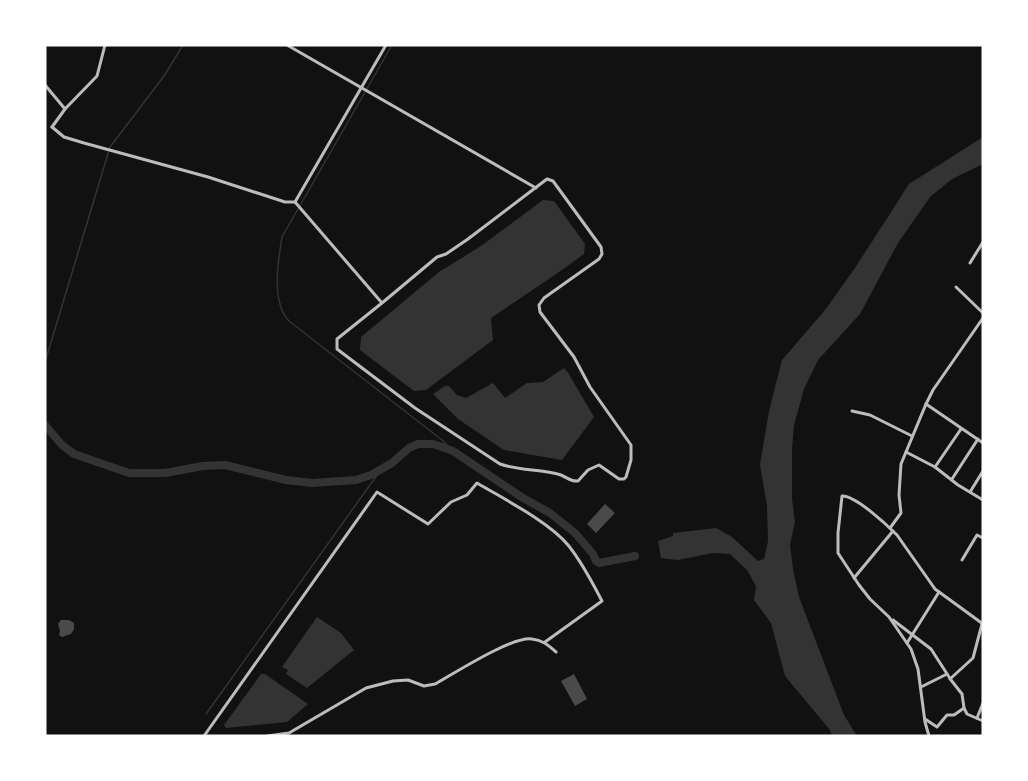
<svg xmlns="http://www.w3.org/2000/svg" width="1028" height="781" font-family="Raleway,sans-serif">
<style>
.water{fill:#333}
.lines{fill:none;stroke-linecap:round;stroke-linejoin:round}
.stream{stroke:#333;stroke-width:1.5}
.river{stroke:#333;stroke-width:8}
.building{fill:#4a4a4a}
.minor{stroke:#bcbcbc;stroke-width:3}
.tertiary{stroke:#bcbcbc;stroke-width:3}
</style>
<rect width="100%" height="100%" fill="#111"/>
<g class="water">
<polygon points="983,137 983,164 952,179 930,197 898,243 860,314 818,360 804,389 794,425 792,449 792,499 795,522 790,545 793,569 799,597 844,715 857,736 832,736 830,730 785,676 771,623 754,600 756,586 747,570 730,554 713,553 678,560 661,558 658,541 673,536 673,533 716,528 732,537 758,561 764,559 768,541 767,506 760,465 769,411 782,360 825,310 855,268 909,184"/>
<path d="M543 200 554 201 585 244 584 254C553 277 522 297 491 318L493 340 426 390 414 391 360 350 361 337 439 272 481 246Z"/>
<polygon points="564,368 567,371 594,417 562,460 504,450 458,419 433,394 445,386 449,386 457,395 466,398 493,383 505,398 527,383 543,382"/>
<polygon points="317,617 341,633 354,650 307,688 286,674 288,670 282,667"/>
<polygon points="261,674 265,674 308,704 287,722 226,728 224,725"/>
</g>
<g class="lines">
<g class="stream">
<path d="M392 45 282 237C278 261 271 302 289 321L442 440 453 451"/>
<polyline points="45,362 110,147 164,76 183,45"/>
<polyline points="206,714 380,471"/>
</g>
<polyline class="river" points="45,425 62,445 74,454 129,473 165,473 203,466 225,465 286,480 312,483 356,480 371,475 392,463 409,448 418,444 433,444 453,451 523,498 550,513 575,533 593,554 596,561 599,563 635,556"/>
</g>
<g class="building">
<polygon points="605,504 615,513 596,533 587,524"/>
<polygon points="61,620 69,620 74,623 74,629 71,634 62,637 59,635 60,631 58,624"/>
<polygon points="574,674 587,699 575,706 561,681"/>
</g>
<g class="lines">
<g class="minor">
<polyline points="287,45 536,188"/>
<polyline points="52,127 65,109 97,76 105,45"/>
<path d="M295 202 382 303 337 339V349L415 408 500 464C519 471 541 469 561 475 568 478 571 482 578 481L588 470 599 465 619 479H624L626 477 631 460V445L590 387 574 357 540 312 539 305 544 298 599 259 602 254 601 247 553 181 547 179 468 239 446 254 437 257 382 303"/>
<polyline points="970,263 983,242"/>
<polyline points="956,287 983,313"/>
<polyline points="926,404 983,443"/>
<polyline points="852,411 870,415 912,436"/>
<polyline points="906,452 935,467 958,485 983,500"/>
<polyline points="935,467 961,429"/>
<polyline points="952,479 978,439"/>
<polyline points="970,492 983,471"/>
<polyline points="890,528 901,513 899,495 901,464 926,404 933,390 983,318"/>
<polyline points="962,560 977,535 983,538"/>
<polyline points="854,578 893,531"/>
<polyline points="893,620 931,649 951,680 962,694 964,708 967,714 983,721"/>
<polyline points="907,643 939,592"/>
<polyline points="950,679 973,658 982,624"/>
<polyline points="921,687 947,674"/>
<polyline points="977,718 983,703"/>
<polyline points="925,719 937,727 947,715 954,715 964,708"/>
<path d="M204 736 377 492 428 524 451 502 467 495 477 483C504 499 549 522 568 545 582 562 592 582 602 601L545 642"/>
<path d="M267 736 289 733 366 688 393 681 408 680 424 686 435 684C455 673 512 636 532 639 543 640 549 646 556 652"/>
<path d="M929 736 925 722 918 669 911 649 889 617 870 599 859 585 838 553V533L842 496C855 495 887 525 897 535L935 589 983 624"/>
</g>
<g class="tertiary">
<polyline points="45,85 65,109"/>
<polyline points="52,127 64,137 84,143 208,177 285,202 295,202 386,45"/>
</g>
</g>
<rect width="1028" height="781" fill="none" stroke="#ffffff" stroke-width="93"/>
</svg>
